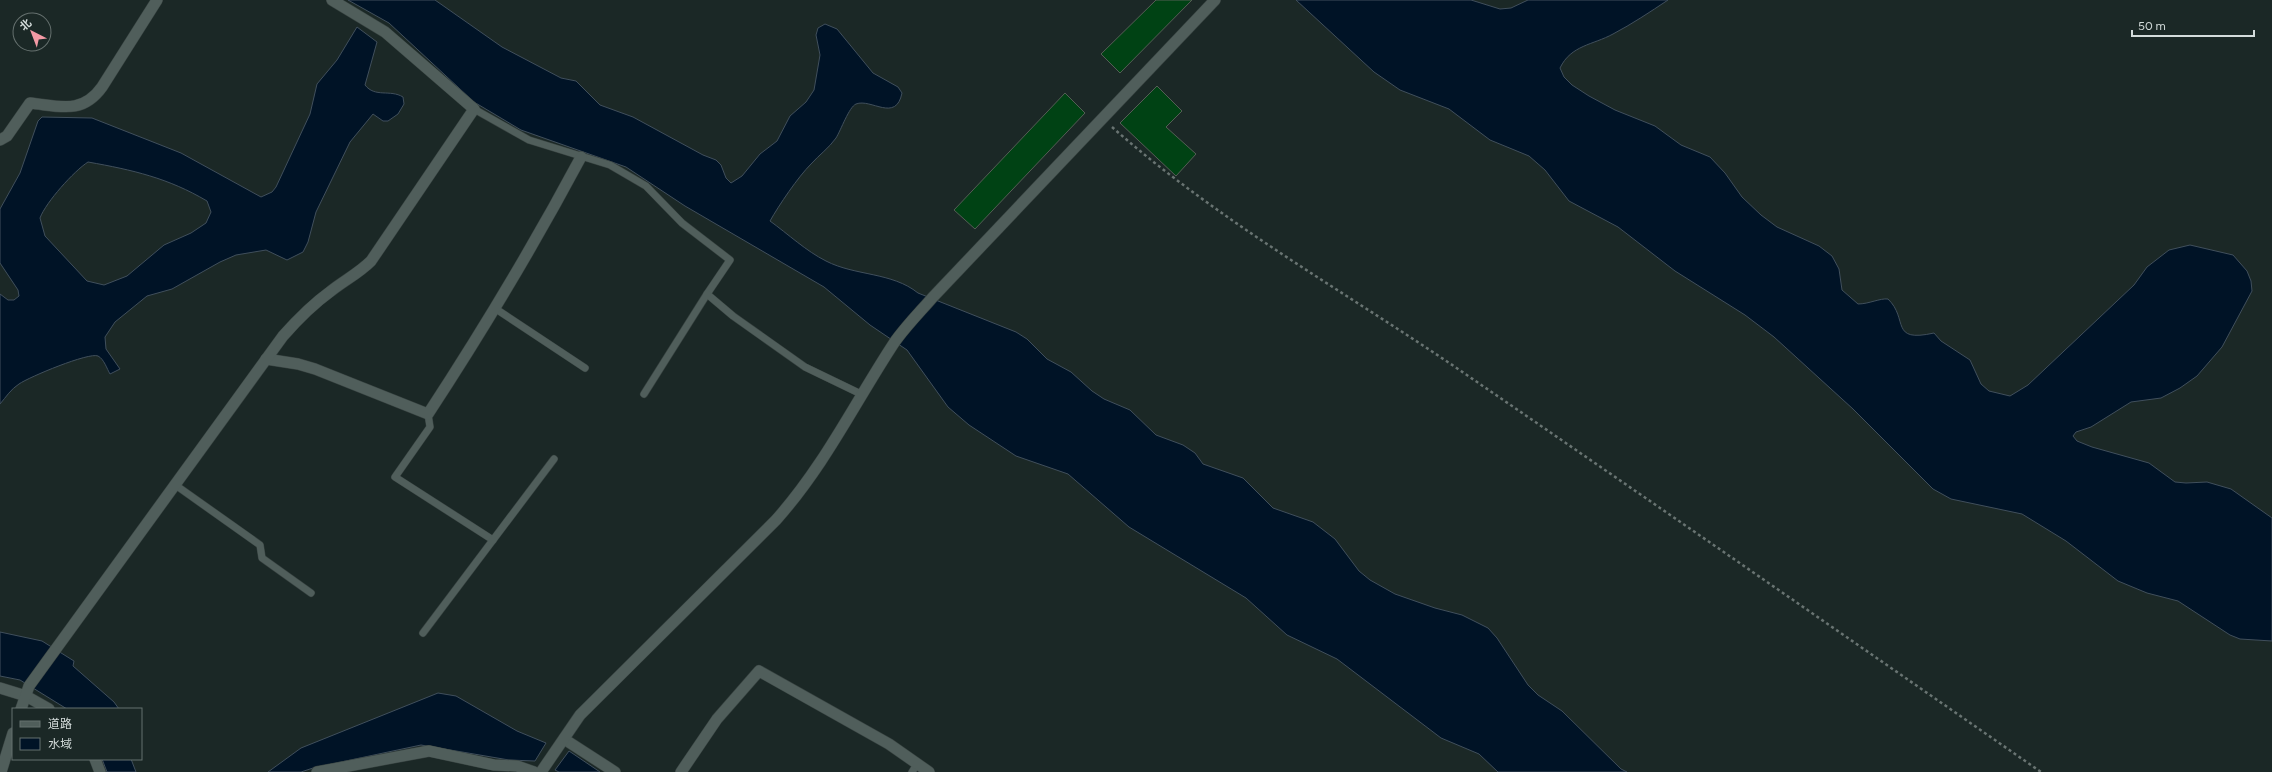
<svg xmlns="http://www.w3.org/2000/svg" width="2272" height="772" font-family="Figtree,'Noto Sans SC',sans-serif">
<style>
.water{fill:#001326;stroke:#404f5c;fill-rule:evenodd}
.building{fill:#004214;stroke:#545e55}
.lines{fill:none;stroke-linecap:round;stroke-linejoin:round}
.service-casing{stroke:#374240;stroke-width:8}
.minor-casing{stroke:#374240;stroke-width:12}
.path{stroke:#697472;stroke-width:2.5;stroke-dasharray:3 3;stroke-linecap:butt}
.service{stroke:#505e5b;stroke-width:7}
.minor{stroke:#505e5b;stroke-width:11}
</style>
<rect width="100%" height="100%" fill="#1b2826"/>
<g class="water">
<path d="M348 0H435L502 47 561 78 576 81 600 105 633 117 703 155 716 160 721 165 726 178 731 183 742 176 760 154 777 141 790 116 806 102 814 90 820 55 816 35 818 28 825 24 837 29 873 73 898 87 902 93C896 123 871 98 856 104 849 107 841 130 836 138 829 148 819 155 811 164 798 177 779 205 770 221 788 234 806 251 826 261 855 276 892 272 918 293L1016 332 1027 339 1047 359 1071 372 1092 391 1104 399 1130 410 1156 435 1183 445 1195 453 1203 464 1243 478 1273 508 1313 522 1335 539 1359 571 1370 580 1395 594 1435 608 1462 615 1488 628 1497 638 1528 685 1538 695 1562 711 1621 769 1627 772H1498L1479 754 1441 738 1337 659 1287 635 1246 598 1129 527 1068 474 1016 456 969 425 948 407 907 350 870 325 824 287 685 206 626 167 521 130 474 102 389 23Z"/>
<path d="M1296 0H1471L1500 9 1511 8 1528 0H1668C1650 12 1632 24 1613 34 1593 45 1571 45 1560 68L1564 77 1572 85 1589 96 1615 110 1655 126 1681 145 1710 157 1725 173 1742 197 1761 215 1777 227 1819 246 1832 256 1839 269 1842 290 1858 304C1869 304 1880 298 1888 299 1909 319 1889 343 1934 333L1941 341 1970 360 1981 384 1989 391 2010 396 2028 385 2134 285 2147 267 2169 250 2190 245 2233 255 2247 271 2251 281 2252 291 2222 347 2197 376 2180 388 2161 398 2131 402 2091 427 2076 432 2073 436 2077 441 2092 447 2149 463 2175 482 2186 483 2207 482 2231 489 2272 518V641L2240 639 2230 635 2178 601 2147 593 2118 581 2066 541 2022 514 1951 499 1933 489 1853 409 1774 337 1745 315 1675 271 1618 227 1569 201 1545 170 1529 156 1490 140 1449 109 1400 90 1374 72Z"/>
<path d="M357 27 377 42 365 85C375 98 390 89 403 97L404 104 398 114 388 121H383L373 114 350 142 316 212 308 242 303 252 287 260 266 250 236 255 220 262 172 289 147 296 115 322 105 337 106 349 120 369 110 374C107 369 104 359 98 356 89 352 29 377 19 384 11 389 6 397 0 404V294L8 300H14L19 296 18 290 0 263V209L20 173 38 121 42 117 92 118 181 153 261 197 272 192 276 187 310 114 317 84 337 60ZM88 162C133 170 168 178 207 201L211 212 206 223 191 233 164 245 127 276 104 285 87 281 45 236 40 218C46 202 74 171 88 162Z"/>
<polygon points="0,632 42,641 74,661 73,666 114,702 119,709 67,709 20,680 0,676"/>
<polygon points="438,693 456,696 517,731 546,743 535,761 509,760 421,745 313,768 301,772 268,772 301,748"/>
<polygon points="569,751 600,772 559,772 555,770"/>
<polygon points="102,759 131,759 136,772 107,772"/>
</g>
<g class="building">
<polygon points="1156,0 1192,0 1120,73 1101,54"/>
<polygon points="1157,86 1182,111 1166,127 1196,154 1176,176 1120,123"/>
<polygon points="1065,93 1085,113 975,229 954,210"/>
</g>
<g class="lines">
<defs>
<g id="service">
<polyline points="474,109 529,140 610,165 646,186 682,223 730,260 707,294 733,316 805,367 863,395"/>
<polyline points="496,309 585,368"/>
<polyline points="644,394 707,294"/>
<polyline points="428,414 430,427 395,477 493,540"/>
<polyline points="174,484 260,545 262,558 311,593"/>
<polyline points="423,633 554,459"/>
<polyline points="912,772 917,764"/>
</g>
<g id="minor">
<path d="M0 140 7 136 30 103C59 106 82 115 102 87L157 0"/>
<path d="M266 359 298 364 315 369 428 414C483 330 534 245 581 157"/>
<polyline points="0,688 26,696 49,709"/>
<path d="M21 709 29 686 283 336C298 319 313 304 331 291 345 280 359 273 371 261L474 109 385 32 332 0"/>
<polyline points="564,739 615,772"/>
<polyline points="95,759 100,772"/>
<polyline points="1,772 13,733"/>
<polyline points="317,772 429,751 494,765 517,766 534,772"/>
<path d="M541 772 580 715 776 520C825 465 854 404 894 343 905 327 920 312 933 297L1215 0"/>
<polyline points="681,772 717,719 759,671 889,744 929,772"/>
</g>
</defs>
<use href="#service" class="service-casing"/>
<use href="#minor" class="minor-casing"/>
<path class="path" d="M1112 127C1218 221 1344 291 1461 371 1655 504 1848 638 2041 772"/>
<use href="#service" class="service"/>
<use href="#minor" class="minor"/>
</g>
<rect x="12" y="708" width="130" height="52" fill="#1b2826" stroke="#65706e"/>
<rect x="20" y="721" width="20" height="6" fill="#505e5b" stroke="#65706e"/>
<text x="48" y="728" font-size="12" fill="#d4dcdb">道路</text>
<rect x="20" y="738" width="20" height="12" fill="#001326" stroke="#65706e"/>
<text x="48" y="748" font-size="12" fill="#d4dcdb">水域</text>
<g transform="translate(32 32) rotate(318)"><circle r="19" fill="#1b2826" stroke="#65706e"/>
<path d="M0-3L7 15L0 10L-7 15Z" fill="#f49aa5"/>
<text y="-6" font-size="11" font-weight="bold" text-anchor="middle" fill="#d4dcdb">北</text>
</g>
<path d="M2132 30v6h122v-6" fill="none" stroke="#d4dcdb" stroke-width="2"/>
<text x="2138" y="30" font-size="12" fill="#d4dcdb" stroke="#1b2826" stroke-width="3" paint-order="stroke">50 m</text>
</svg>
